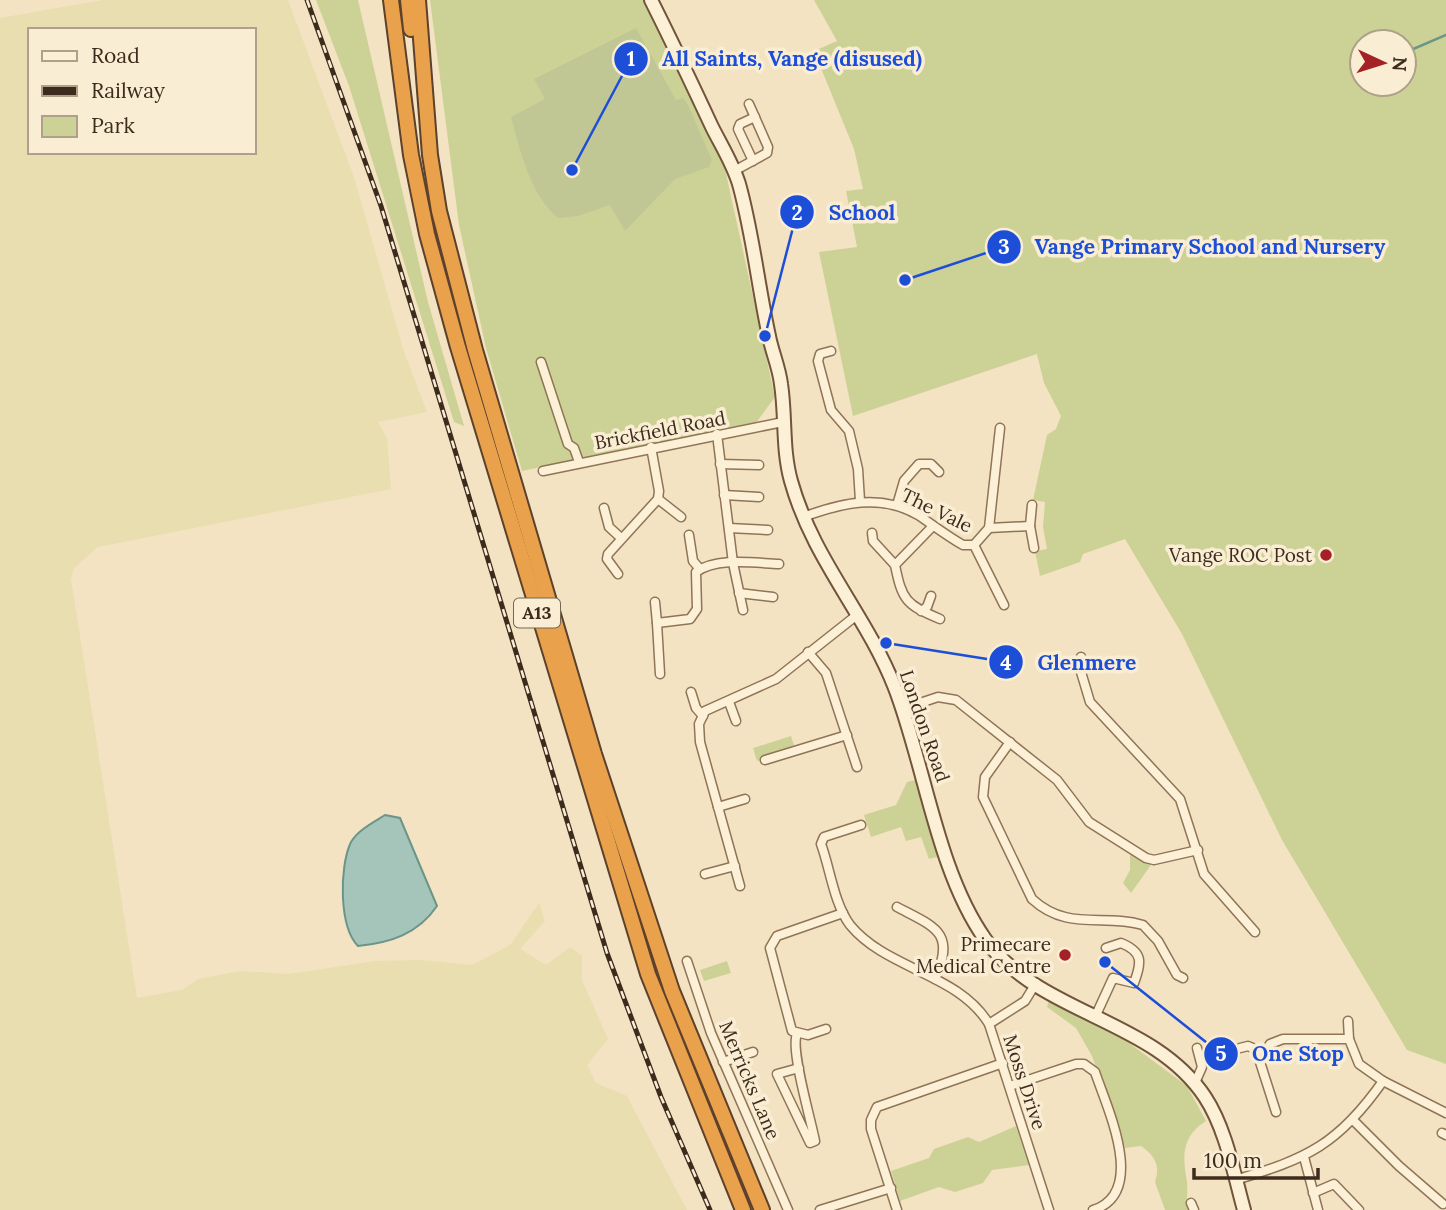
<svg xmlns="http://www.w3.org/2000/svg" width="1446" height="1210" font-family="Lora,serif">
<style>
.farmland{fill:#e9deaf;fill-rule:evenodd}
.green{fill:#ccd295;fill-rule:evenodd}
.cemetery{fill:#c1c695}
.water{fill:#a5c5bb;stroke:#6b9589;stroke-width:2}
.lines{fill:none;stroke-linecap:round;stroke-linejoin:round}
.stream{stroke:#6b9589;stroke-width:2.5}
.street-casing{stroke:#8f7457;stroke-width:11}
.secondary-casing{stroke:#71543a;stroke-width:16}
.highway-casing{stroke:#5c412c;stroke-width:18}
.street{stroke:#fcf0d7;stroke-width:8}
.secondary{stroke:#fcf0d7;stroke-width:12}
.highway{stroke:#eaa14b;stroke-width:14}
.rail-casing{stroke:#3d2c1d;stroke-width:5}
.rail{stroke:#f9edd3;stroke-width:2.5;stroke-dasharray:8;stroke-linecap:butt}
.poi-dot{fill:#a42125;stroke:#f9edd3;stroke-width:2.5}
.labels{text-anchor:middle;stroke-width:7;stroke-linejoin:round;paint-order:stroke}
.shield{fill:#f9edd3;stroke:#756654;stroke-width:2}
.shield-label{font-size:18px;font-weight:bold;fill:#3d2c1d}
.street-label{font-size:19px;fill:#3d2c1d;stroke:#f9edd3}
.poi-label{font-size:19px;fill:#3d2c1d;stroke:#f9edd3;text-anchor:end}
.leader{fill:none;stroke:#1d4ed8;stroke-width:2.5}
.callout-dot{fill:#1d4ed8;stroke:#f9edd3;stroke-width:2.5}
.mark-label{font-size:21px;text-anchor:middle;font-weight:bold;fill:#fff}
.callout-label{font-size:21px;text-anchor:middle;font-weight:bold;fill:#1d4ed8;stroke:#f9edd3;stroke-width:7;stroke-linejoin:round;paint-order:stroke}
</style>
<rect width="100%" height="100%" fill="#f3e3c3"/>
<path class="farmland" d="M103 0H288L354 177 404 352 427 412 378 422 387 438 391 489 98 547 74 568 71 579 137 998 182 990 198 979 240 971 289 974 375 961 421 960 472 965 510 945 539 903 545 921 520 949 546 965 570 947 582 956V980L608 1039 587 1065 596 1083 627 1096 687 1210H0V18ZM30 30H254V152H30Z"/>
<g class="green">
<polygon points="316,0 358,0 428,302 464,426 454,422 349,86"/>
<polygon points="430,0 648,0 725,169 775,397 756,423 522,471 486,348 459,225"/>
<path d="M814 0H1446V1064L1407 1050 1282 840 1182 634 1125 539 1083 554 1080 562 1040 576 1035 551 1047 549 1043 527 1045 502 1033 500 1047 435 1056 429 1061 416 1044 383 1037 354 853 416 819 252 857 247 846 191 863 189 854 149 814 51 837 41ZM1362 42H1404V84H1362Z"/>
<polygon points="791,736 795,749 757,761 753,748"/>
<polygon points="919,779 941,856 929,859 921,837 906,841 901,827 871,837 864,815 896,805 907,782"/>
<polygon points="1130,853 1151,865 1131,893 1123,883 1130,870"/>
<polygon points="727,961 731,973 704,981 700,970"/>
<path d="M1049 1000 1125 1040 1187 1086 1206 1121C1182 1136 1182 1156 1187 1181 1188 1191 1186 1200 1188 1210H1165L1155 1182C1161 1165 1154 1155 1141 1146L1125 1148 1092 1056 1076 1028 1047 1007Z"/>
<polygon points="1016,1126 1029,1165 992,1170 983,1183 955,1192 939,1187 900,1201 891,1171 929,1158 934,1149 968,1137 979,1142"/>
</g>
<path class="cemetery" d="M636 28 676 100 683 98 688 105 712 160 709 167 675 179 625 231 610 205 578 216 558 218C529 193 521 152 511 117L545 99 534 79Z"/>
<path class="water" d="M385 815 400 818 437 906C418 934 390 943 358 946 339 927 339 867 351 842 358 830 374 822 385 815Z"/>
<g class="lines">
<polyline class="stream" points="1404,53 1446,35"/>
<defs>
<g id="street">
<polyline points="753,161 738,129 740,124 755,117"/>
<polyline points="734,171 767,153 768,147 749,104"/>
<polyline points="831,351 820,354 818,361 831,410 849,431 858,469 860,501"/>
<polyline points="541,362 568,444 574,448 579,462"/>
<polyline points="717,434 733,563 743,610"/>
<polyline points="720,464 759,465"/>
<polyline points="543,471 783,422"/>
<polyline points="724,495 759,497"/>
<polyline points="658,499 681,517"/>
<polyline points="897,505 904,481 919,464 931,464 939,472"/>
<polyline points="1032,505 1030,526 1034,548"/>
<polyline points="604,508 609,527 621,538"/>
<path d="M803 517C842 503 880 493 918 515 933 525 947 536 963 545H974L1004 605"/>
<path d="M932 527 895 565C902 600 906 605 940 619"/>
<polyline points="729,528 768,530"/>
<polyline points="989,528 1030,526"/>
<polyline points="872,533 873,541 895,565"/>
<polyline points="689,535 693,561 700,569"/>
<polyline points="974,545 989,528 1000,428"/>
<polyline points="618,574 607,559 608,554 658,499 659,491 651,447"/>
<polyline points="739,593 773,597"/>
<path d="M655 602 657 623 690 619 697 609 696 572C717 557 754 563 779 564"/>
<polyline points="921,611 927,607 931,596"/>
<polyline points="657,623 660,674"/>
<polyline points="808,652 826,673 857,767"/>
<polyline points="1081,657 1081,672 1090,702 1180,799 1204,874 1255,932"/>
<polyline points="691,692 696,708 703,716"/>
<polyline points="729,702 736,721"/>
<polyline points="902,709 938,697 956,700 1057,780 1089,822 1146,858 1154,860 1198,850"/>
<path d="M1010 742 985 777 983 797 1032 899C1068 932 1103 913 1143 925L1158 941 1177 975 1183 978"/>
<polyline points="765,760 847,735"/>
<polyline points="718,807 745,799"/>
<path d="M861 825 824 837 821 844C830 868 834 904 850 925 887 970 958 973 989 1024"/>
<polyline points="705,874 735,866"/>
<polyline points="740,886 700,742 699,724 705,711 776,679 857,615"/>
<path d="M897 907C935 927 956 932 935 979"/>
<polyline points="687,961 711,1033 788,1210"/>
<polyline points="1036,983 1025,1001 989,1024 1049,1210"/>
<path d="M1096 1015 1113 978 1134 983C1142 962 1143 952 1121 943L1106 948"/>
<polyline points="1348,1021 1349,1039"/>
<polyline points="826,1029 808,1035 792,1031 770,948 777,936 843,913"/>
<path d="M797 1034C790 1049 811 1120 815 1141L810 1143 777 1074 799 1068"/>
<polyline points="1240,1048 1248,1046 1264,1053"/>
<polyline points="723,1062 753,1052"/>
<polyline points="1195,1083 1202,1067 1197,1048"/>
<path d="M1010 1086 1076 1064H1084L1095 1072C1107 1108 1148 1193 1093 1210"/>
<polyline points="1276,1112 1260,1062 1270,1044 1283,1039 1349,1039 1359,1064 1383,1081"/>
<polyline points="1354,1121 1399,1166 1443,1204"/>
<polyline points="1442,1133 1446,1135"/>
<polyline points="1304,1157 1318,1210"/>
<path d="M1235 1180C1307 1159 1339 1144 1383 1081L1446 1113"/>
<polyline points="1313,1193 1334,1184 1359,1210"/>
<polyline points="1191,1203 1194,1210"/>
<polyline points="820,1210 891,1188"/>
<polyline points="897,1210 871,1129 871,1120 877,1107 1003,1063"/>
</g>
<path id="secondary" d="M651 0C672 42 692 84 712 127 721 145 733 164 739 184 753 234 758 286 769 336 772 352 779 367 781 384 786 416 782 449 791 481 813 560 866 614 895 688 925 766 937 871 985 939 1039 1015 1153 1018 1205 1097 1226 1129 1234 1174 1244 1210"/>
<g id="highway">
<polyline points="391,0 411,155 427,234 458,347 648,974 743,1210"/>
<polyline points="408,0 411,29"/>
<polyline points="418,0 430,155 439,211 475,350 594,754 672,991 762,1210"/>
</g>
</defs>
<use href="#street" class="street-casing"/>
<use href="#secondary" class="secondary-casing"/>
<use href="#highway" class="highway-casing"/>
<use href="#street" class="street"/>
<use href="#secondary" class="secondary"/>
<use href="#highway" class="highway"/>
<defs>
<polyline id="rail" points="307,0 381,206 607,953 661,1097 710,1210"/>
</defs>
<use href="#rail" class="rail-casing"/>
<use href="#rail" class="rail"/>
</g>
<g class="poi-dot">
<circle cx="1326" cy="555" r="7"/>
<circle cx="1065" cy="955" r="7"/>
</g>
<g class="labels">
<rect class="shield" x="514" y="598.5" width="46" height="29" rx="5"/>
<g class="shield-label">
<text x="537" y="619">A13</text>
</g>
<g class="street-label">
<text transform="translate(660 430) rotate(-11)" y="7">Brickfield Road</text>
<text transform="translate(937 510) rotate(26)" y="7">The Vale</text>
<text transform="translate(925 726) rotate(71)" y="7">London Road</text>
<text transform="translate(750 1080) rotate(67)" y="7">Merricks Lane</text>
<text transform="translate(1025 1082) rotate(72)" y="7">Moss Drive</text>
</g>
<g class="poi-label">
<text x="1312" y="562">Vange ROC Post</text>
<text x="1051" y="951">Primecare<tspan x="1051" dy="22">Medical Centre</tspan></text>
</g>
</g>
<path class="leader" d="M572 170L631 59M765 336L797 212M905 280L1004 247M886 643L1006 662M1105 962L1221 1054"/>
<g class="callout-dot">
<circle cx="572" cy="170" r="7"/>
<circle cx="765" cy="336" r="7"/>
<circle cx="905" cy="280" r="7"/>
<circle cx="886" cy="643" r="7"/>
<circle cx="1105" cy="962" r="7"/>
<circle cx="631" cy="59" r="18"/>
<circle cx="797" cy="212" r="18"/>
<circle cx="1004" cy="247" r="18"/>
<circle cx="1006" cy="662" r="18"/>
<circle cx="1221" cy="1054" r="18"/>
</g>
<g class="mark-label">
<text x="631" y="66">1</text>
<text x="797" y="220">2</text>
<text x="1004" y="254">3</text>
<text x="1006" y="670">4</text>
<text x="1221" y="1061">5</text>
</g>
<g class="callout-label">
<text x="792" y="66">All Saints, Vange (disused)</text>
<text x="862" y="220">School</text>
<text x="1210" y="254">Vange Primary School and Nursery</text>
<text x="1087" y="670">Glenmere</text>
<text x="1298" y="1061">One Stop</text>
</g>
<rect x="28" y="28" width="228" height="126" fill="#f9edd3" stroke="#aea08a" stroke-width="2"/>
<rect x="42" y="51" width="35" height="10" fill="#fcf0d7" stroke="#aea08a" stroke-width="2"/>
<text x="91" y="63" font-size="21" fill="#3d2c1d">Road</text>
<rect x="42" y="86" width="35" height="10" fill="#3d2c1d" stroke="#aea08a" stroke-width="2"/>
<text x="91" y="98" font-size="21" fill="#3d2c1d">Railway</text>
<rect x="42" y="116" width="35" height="21" fill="#ccd295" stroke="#aea08a" stroke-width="2"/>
<text x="91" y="133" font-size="21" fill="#3d2c1d">Park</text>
<g transform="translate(1383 63) rotate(94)"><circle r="33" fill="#f9edd3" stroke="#aea08a" stroke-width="2"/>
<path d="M0-5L12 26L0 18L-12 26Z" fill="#a42125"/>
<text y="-10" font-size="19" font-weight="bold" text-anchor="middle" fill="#3d2c1d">N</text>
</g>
<path d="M1194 1168v10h124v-10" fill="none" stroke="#3d2c1d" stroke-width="3.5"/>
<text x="1204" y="1168" font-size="21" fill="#3d2c1d" stroke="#f9edd3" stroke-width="5" paint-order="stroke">100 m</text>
</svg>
